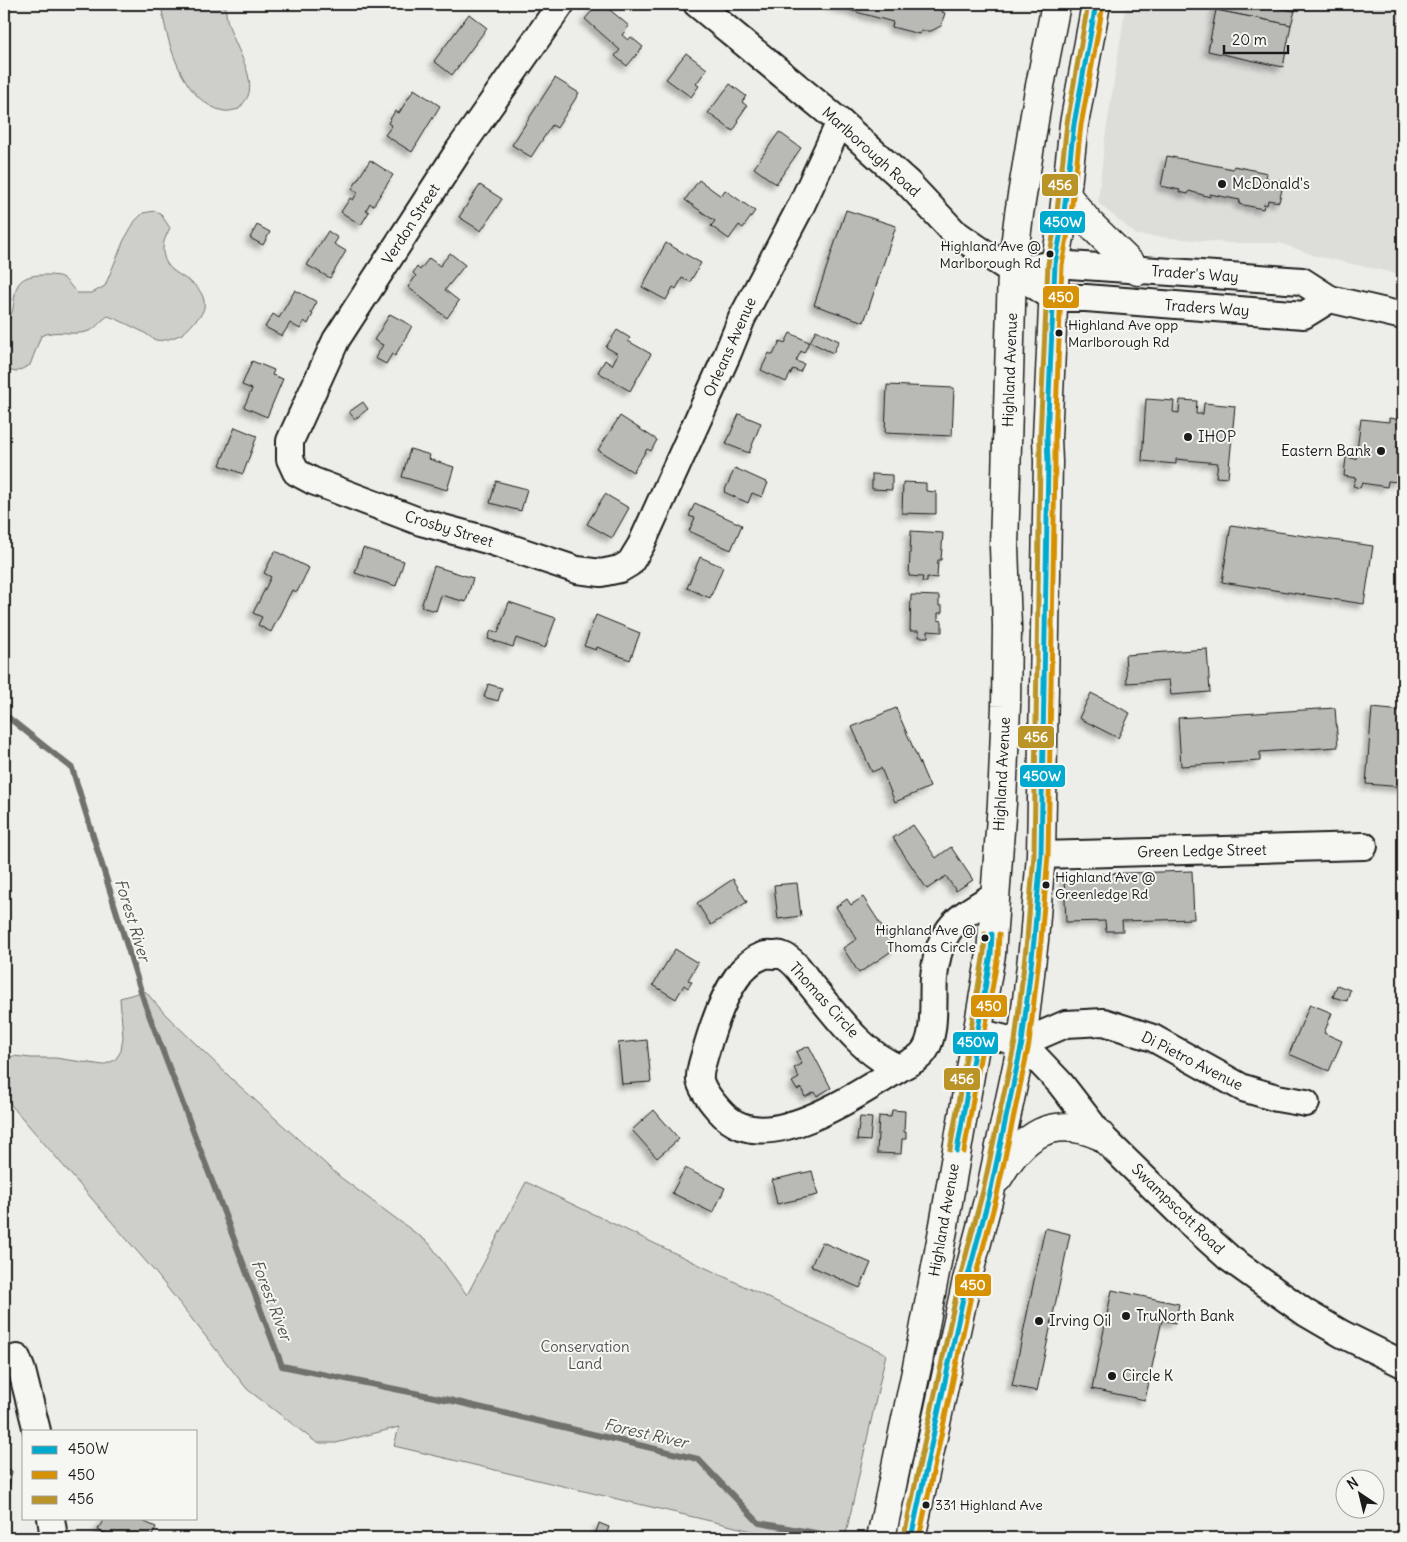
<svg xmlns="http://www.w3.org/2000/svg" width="1407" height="1542" font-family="Delius,sans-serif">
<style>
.built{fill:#ddddda}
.green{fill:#cececb;stroke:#757574}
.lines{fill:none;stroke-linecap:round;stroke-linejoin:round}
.stream{stroke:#6f6f6d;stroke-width:6}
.building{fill:#b9b9b6;stroke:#1c1c1c;filter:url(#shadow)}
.minor-casing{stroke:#1c1c1c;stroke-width:30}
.major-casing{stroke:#1c1c1c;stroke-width:31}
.minor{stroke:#f6f6f2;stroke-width:26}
.major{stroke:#f6f6f2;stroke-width:28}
.bus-1-casing{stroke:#f6f6f2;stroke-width:9}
.bus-2-casing{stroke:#f6f6f2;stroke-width:9}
.bus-3-casing{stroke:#f6f6f2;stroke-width:9}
.bus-1{stroke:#00a9ce;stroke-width:5}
.bus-2{stroke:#d69104;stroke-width:5}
.bus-3{stroke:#bb9427;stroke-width:5}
.poi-dot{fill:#1c1c1c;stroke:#f6f6f2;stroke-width:2}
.labels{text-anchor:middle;stroke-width:4;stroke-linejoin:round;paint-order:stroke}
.bus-label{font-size:14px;fill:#1c1c1c;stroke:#f6f6f2;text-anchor:start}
.street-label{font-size:15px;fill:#1c1c1c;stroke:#f6f6f2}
.poi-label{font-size:15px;fill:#1c1c1c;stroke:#f6f6f2;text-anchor:start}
.park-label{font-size:15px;fill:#515151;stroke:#f6f6f2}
.water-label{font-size:16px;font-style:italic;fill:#535352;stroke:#f6f6f2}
.line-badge{stroke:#f6f6f2;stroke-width:2}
.badge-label{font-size:14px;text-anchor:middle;font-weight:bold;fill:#fff}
</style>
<defs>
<filter id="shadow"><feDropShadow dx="-4.5" dy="4.5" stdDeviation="2.5" flood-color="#0004"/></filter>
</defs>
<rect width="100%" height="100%" fill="#edede9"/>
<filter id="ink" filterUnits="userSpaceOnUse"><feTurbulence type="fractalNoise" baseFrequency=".02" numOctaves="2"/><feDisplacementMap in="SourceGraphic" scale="10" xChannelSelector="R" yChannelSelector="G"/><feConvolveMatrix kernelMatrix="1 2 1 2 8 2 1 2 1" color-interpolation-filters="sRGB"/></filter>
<g filter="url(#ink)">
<polygon class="built" points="1126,4 1403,4 1403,275 1316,256 1280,243 1229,243 1137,235 1098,203 1104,145"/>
<g class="green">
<path d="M161 4H226C222 32 258 71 248 96 246 100 242 105 239 109 234 110 228 112 224 111 182 103 166 39 161 4Z"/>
<path d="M155 211 160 213 170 228C165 238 161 245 164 257 170 278 200 278 204 301 205 308 203 313 198 318 193 323 188 330 182 334 175 337 164 342 156 340 152 339 147 334 143 332 131 326 120 320 108 316 101 320 96 329 89 331 73 337 57 328 41 336L30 365 16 372 4 369V322C24 312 0 275 42 275 65 275 62 276 77 293H92L105 286 124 240 135 221 143 213Z"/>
<polygon points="145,991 165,1014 234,1081 340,1177 429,1243 467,1295 526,1182 886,1354 845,1538 773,1538 765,1534 394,1446 399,1427 336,1443 317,1443 247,1389 155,1272 11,1105 4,1093 4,1058 14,1056 31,1058 55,1058 103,1065 115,1060 121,1051 123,1037 120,998"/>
</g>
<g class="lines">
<polyline class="stream" points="4,714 72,768 145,1004 282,1366 449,1400 698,1459 759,1523 833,1536"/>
</g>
<g class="building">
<polygon points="598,4 603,4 629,26 622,35 628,40 631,37 643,47 627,66 615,56 620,50 585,19"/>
<polygon points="827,4 945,4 942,12 945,13 941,26 931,31 921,31 919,34 892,27 893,22"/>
<polygon points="1217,4 1258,4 1295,11 1291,25 1216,10"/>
<polygon points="1258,4 1296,4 1295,11"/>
<polygon points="1216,10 1291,25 1283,67 1208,51"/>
<polygon points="469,14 487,28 452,75 434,61"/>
<polygon points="686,53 707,69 696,84 699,86 691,97 666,79"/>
<polygon points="555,78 579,93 557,128 552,125 531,157 512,145"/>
<polygon points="730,84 746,96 742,102 747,106 737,120 739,122 733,131 708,113"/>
<polygon points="414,89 440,106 412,152 385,135 392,126 388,123 395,111 399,113"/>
<polygon points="779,132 801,148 776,184 754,168"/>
<polygon points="1167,156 1233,169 1234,166 1267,173 1266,178 1284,181 1279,202 1268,200 1267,205 1264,204 1263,209 1239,204 1240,200 1210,194 1210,197 1189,191 1188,194 1179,192 1180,190 1161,186"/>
<polygon points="370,160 393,175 373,206 370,203 366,210 369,212 361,225 341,212 350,198 353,200 358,192 352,189"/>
<polygon points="699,180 721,196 725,190 755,211 743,228 739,225 729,239 711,226 715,221 685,200"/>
<polygon points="480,185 502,199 481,231 459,217"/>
<polygon points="846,210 896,226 864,322 814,305"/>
<polygon points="257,225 270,232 263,245 250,238"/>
<polygon points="328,231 338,238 334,244 346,251 330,278 307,265"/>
<polygon points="666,243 701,263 690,282 682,278 676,289 673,287 666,300 642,287"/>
<polygon points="450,253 465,265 445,290 459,301 447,318 408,287 416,276 413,273 417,267 420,270 429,258 440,266"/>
<polygon points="295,290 317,302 311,313 313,314 308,324 304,321 300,329 290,323 282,336 265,327 273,314 279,318"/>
<polygon points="390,314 412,326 395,356 392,354 386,364 375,358 383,345 374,340"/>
<polygon points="617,330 630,338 628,341 651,354 630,391 598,372 605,360 612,365 618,354 606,347"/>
<polygon points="816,330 839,341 833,353 810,342"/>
<polygon points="790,333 809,342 804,353 801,351 796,361 804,364 800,372 793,369 786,382 761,370 769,353 773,355 780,341 785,343"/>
<polygon points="252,361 274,370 272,375 283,379 267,417 244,407 252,389 242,385"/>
<polygon points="887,385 954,388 952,436 885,433"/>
<polygon points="1146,399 1174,401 1173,412 1179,413 1180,400 1197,401 1196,414 1203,414 1204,403 1235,406 1228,478 1216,477 1218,463 1176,459 1176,464 1142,461"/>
<polygon points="363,402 368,409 355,419 349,412"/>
<polygon points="739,414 761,423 749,453 726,444"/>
<polygon points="620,416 657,440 651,451 647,449 633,472 598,450"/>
<polygon points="1389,418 1403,420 1403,448 1400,448 1398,482 1388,481 1387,487 1362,483 1360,488 1353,486 1356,478 1344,476 1346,457 1356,459 1361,419 1389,422"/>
<polygon points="235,427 257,436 243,474 220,465"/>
<polygon points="410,449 430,455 429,459 454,467 447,490 402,477"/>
<polygon points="735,468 768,483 762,497 752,493 748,503 724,492"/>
<polygon points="872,474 892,475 892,490 872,489"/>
<polygon points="496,481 527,489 521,511 490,503"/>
<polygon points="903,482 926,483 926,491 936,492 936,514 902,513"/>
<polygon points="605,494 629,508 612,538 587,524"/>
<polygon points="695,503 742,525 731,550 689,531 695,518 689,516"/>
<polygon points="1231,525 1373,546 1364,604 1222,582"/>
<polygon points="911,531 943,533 941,560 938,560 937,578 927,577 927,582 922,582 923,577 909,576"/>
<polygon points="363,548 404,561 396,586 355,573"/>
<polygon points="275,551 309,568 297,592 292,590 271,632 258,625 262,617 253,613 271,577 264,573"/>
<polygon points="700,557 723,567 710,598 687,588"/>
<polygon points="434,566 473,578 466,602 441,595 436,611 421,607"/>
<polygon points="911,595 939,596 939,606 942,606 942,613 938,613 938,620 942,621 942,632 928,631 928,637 919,637 919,631 910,631"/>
<polygon points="509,602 556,618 545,648 516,638 513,647 488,639 491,630 498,633"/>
<polygon points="596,615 640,633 630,660 597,647 596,650 584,646"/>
<polygon points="1207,649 1210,692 1171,695 1169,680 1127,683 1125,655"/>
<polygon points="488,684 502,688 498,701 484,697"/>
<polygon points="1091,693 1130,713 1118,738 1079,718"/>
<polygon points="896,708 930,787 895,802 881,768 872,772 852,727"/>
<polygon points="1335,708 1338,747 1260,752 1260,761 1181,766 1178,718"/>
<polygon points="1372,708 1403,711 1403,787 1366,784"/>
<polygon points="913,825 936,858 951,847 973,880 956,891 946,876 927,889 893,838"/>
<polygon points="1192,871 1194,919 1122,921 1123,931 1106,931 1105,921 1066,922 1064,875"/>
<polygon points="733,879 747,902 711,925 697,903"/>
<polygon points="797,883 801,916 778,919 774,885"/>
<polygon points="863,897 896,948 859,973 843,948 857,939 836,907 847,899 851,905"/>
<polygon points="675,949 698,963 688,980 692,982 688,988 684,985 676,999 653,985"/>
<polygon points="1337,985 1350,990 1347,1001 1333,997"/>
<polygon points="1310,1004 1332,1013 1324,1033 1342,1041 1329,1071 1289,1054"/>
<polygon points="647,1040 651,1082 622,1084 618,1043"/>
<polygon points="809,1046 831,1088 817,1096 815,1092 805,1097 801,1088 797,1090 792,1082 799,1078 794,1068 802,1064 796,1052"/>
<polygon points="654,1110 679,1139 657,1158 632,1130"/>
<polygon points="892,1110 905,1111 904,1132 906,1132 906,1139 902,1139 901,1154 877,1153 879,1116 891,1117"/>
<polygon points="860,1117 872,1118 870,1141 857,1140"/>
<polygon points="685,1168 725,1188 713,1213 672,1193"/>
<polygon points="812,1171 818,1195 777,1204 772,1180"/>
<polygon points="1045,1228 1070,1234 1037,1391 1012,1386"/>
<polygon points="822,1242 871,1263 860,1288 811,1266"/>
<polygon points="1112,1290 1179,1304 1175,1323 1162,1320 1145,1400 1092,1389"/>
<polygon points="4,1470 12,1471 7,1497 4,1496"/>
<polygon points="104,1518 136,1518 156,1527 151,1538 142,1535 140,1538 107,1538 109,1535 98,1530"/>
<polygon points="599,1523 609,1527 605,1538 594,1538"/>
</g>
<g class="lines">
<defs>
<g id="minor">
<polyline points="561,4 459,150 336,340 290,441 290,459 296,472 313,481 421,522 487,540 577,570 601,573 620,569 630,563 641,545 727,355 742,318 800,208 840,122"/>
<polyline points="697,4 840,122 908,183 954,232 977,248 1054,298 1086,298 1304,315 1330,299"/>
<polyline points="1012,271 1055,264 1302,281 1330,299 1403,316"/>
<polyline points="1041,855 1364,846"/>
<polyline points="977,1032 1022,1043 1060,1083 1101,1136 1188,1221 1229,1258 1306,1313 1342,1334 1403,1364"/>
<polyline points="1022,1043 1066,1024 1104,1022 1153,1038 1243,1088 1277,1098 1306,1103"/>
<path d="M900 1068C864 1091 785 1144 741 1126 732 1123 724 1116 718 1109 711 1101 702 1090 700 1080 699 1072 703 1061 705 1054 713 1025 731 967 762 956 766 954 770 955 774 955 776 955 779 954 781 955 794 959 803 974 810 984 834 1013 864 1056 900 1068 906 1064 914 1061 920 1056 938 1041 932 999 934 978 935 964 939 945 947 933 957 916 978 906 995 895"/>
<polyline points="17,1358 22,1371 37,1431"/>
<polyline points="51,1518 54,1538"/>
</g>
<g id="major">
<polyline points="1066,195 1089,223 1138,271"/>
<path d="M998 1178C1023 1135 1052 1114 1101 1136"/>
<polyline points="881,1538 918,1362 944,1225 991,954 1002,803 1006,706 1007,626 1004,547 1012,271 1019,214 1038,96 1056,4"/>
<polyline points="911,1538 967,1280 990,1193 1022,1043 1034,940 1041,855 1048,462 1047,438 1055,264 1063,221 1074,124 1096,4"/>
</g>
</defs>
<use href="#minor" class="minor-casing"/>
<use href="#major" class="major-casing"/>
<use href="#minor" class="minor"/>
<use href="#major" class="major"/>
<defs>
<g id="bus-1">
<polyline points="957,1151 991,954 992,934"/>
<polyline points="911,1538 967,1280 990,1193 1022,1043 1034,940 1041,855 1048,462 1047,438 1055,264 1063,221 1074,124 1096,4"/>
</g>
<g id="bus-2">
<polyline points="964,1152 998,955 999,934"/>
<polyline points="919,1538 974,1282 997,1195 1029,1044 1041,941 1048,855 1055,462 1055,438 1062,265 1070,222 1081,125 1103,5"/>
</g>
<g id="bus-3">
<polyline points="950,1150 984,953 985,934"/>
<polyline points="904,1536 960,1278 983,1191 1015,1042 1027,939 1034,855 1040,462 1040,438 1048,264 1056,220 1067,123 1088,4"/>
</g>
</defs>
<use href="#bus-1" class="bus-1-casing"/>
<use href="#bus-2" class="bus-2-casing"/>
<use href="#bus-3" class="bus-3-casing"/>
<use href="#bus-1" class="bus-1"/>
<use href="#bus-2" class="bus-2"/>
<use href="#bus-3" class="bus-3"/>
</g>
</g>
<g class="poi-dot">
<circle cx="1222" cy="184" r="5"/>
<circle cx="1050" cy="254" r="4.5"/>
<circle cx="1059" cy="333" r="4.5"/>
<circle cx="1188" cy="437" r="5"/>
<circle cx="1381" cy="451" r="5"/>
<circle cx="1046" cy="885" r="4.5"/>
<circle cx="985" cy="938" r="4.5"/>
<circle cx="1126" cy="1316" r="5"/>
<circle cx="1039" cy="1321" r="5"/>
<circle cx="1112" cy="1376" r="5"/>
<circle cx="926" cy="1505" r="4.5"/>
</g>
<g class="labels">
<g class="bus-label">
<text x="1041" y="251" text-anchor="end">Highland Ave @<tspan x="1041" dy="17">Marlborough Rd</tspan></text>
<text x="1068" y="330">Highland Ave opp<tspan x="1068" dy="17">Marlborough Rd</tspan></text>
<text x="1055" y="882">Highland Ave @<tspan x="1055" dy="17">Greenledge Rd</tspan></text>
<text x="976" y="935" text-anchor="end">Highland Ave @<tspan x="976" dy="17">Thomas Circle</tspan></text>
<text x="935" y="1510">331 Highland Ave</text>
</g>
<g class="street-label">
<text transform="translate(871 152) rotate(42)" y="5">Marlborough Road</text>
<text transform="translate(411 224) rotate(-57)" y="5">Verdon Street</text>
<text transform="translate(1195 274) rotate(4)" y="5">Trader's Way</text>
<text transform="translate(1207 308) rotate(4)" y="5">Traders Way</text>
<text transform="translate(730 347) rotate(-66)" y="5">Orleans Avenue</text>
<text transform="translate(1010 370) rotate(-88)" y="5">Highland Avenue</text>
<text transform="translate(449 529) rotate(17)" y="5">Crosby Street</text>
<text transform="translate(1002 774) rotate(-87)" y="5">Highland Avenue</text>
<text transform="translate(1202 851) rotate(-1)" y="5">Green Ledge Street</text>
<text transform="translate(824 1000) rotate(48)" y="5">Thomas Circle</text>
<text transform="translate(1192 1061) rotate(27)" y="5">Di Pietro Avenue</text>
<text transform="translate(1178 1209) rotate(44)" y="5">Swampscott Road</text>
<text transform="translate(944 1220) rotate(-80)" y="5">Highland Avenue</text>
</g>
<g class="poi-label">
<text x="1232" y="189">McDonald's</text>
<text x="1198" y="442">IHOP</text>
<text x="1371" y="456" text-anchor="end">Eastern Bank</text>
<text x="1136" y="1321">TruNorth Bank</text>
<text x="1049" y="1326">Irving Oil</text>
<text x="1122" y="1381">Circle K</text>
</g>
<g class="park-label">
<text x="585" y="1352">Conservation<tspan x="585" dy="17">Land</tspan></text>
</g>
<g class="water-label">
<text transform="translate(133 920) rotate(73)" y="6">Forest River</text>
<text transform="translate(272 1300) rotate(69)" y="6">Forest River</text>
<text transform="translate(646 1433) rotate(13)" y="6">Forest River</text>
</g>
</g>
<g class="line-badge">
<rect x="1041" y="173" width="38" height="24" rx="5" fill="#bb9427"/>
<rect x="1039" y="210" width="47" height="24" rx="5" fill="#00a9ce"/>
<rect x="1042" y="285" width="38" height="24" rx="5" fill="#d69104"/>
<rect x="1017" y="725" width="38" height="24" rx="5" fill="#bb9427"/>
<rect x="1019" y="764" width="47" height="24" rx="5" fill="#00a9ce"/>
<rect x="970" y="994" width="38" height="24" rx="5" fill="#d69104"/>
<rect x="952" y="1031" width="47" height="24" rx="5" fill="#00a9ce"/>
<rect x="943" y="1067" width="38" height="24" rx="5" fill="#bb9427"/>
<rect x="954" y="1273" width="38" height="24" rx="5" fill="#d69104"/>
</g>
<g class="badge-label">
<text x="1060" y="190">456</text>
<text x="1063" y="227">450W</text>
<text x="1061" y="302">450</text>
<text x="1036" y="742">456</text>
<text x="1042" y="781">450W</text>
<text x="989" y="1011">450</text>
<text x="976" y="1047">450W</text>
<text x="962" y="1084">456</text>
<text x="973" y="1290">450</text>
</g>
<rect width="1407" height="1542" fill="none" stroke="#f6f6f2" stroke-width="20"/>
<rect x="10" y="10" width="1387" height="1522" fill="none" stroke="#1c1c1c" stroke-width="2" filter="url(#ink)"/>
<rect x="22" y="1430" width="175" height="90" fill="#f6f6f2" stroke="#9f9f9c"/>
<rect x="32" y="1446" width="25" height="8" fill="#00a9ce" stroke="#9f9f9c"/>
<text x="68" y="1454" font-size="15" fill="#1c1c1c">450W</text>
<rect x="32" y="1471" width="25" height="8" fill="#d69104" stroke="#9f9f9c"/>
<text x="68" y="1480" font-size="15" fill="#1c1c1c">450</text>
<rect x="32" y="1496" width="25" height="8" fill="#bb9427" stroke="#9f9f9c"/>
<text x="68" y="1504" font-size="15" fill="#1c1c1c">456</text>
<g transform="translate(1360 1494) rotate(325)"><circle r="24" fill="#f6f6f2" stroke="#9f9f9c"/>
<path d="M0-4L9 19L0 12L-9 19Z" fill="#1c1c1c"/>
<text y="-8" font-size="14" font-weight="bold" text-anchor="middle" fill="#1c1c1c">N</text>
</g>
<path d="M1224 45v8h64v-8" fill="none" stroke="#1c1c1c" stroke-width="2.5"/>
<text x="1232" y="45" font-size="15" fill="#1c1c1c" stroke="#f6f6f2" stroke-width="4" paint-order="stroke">20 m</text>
</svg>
